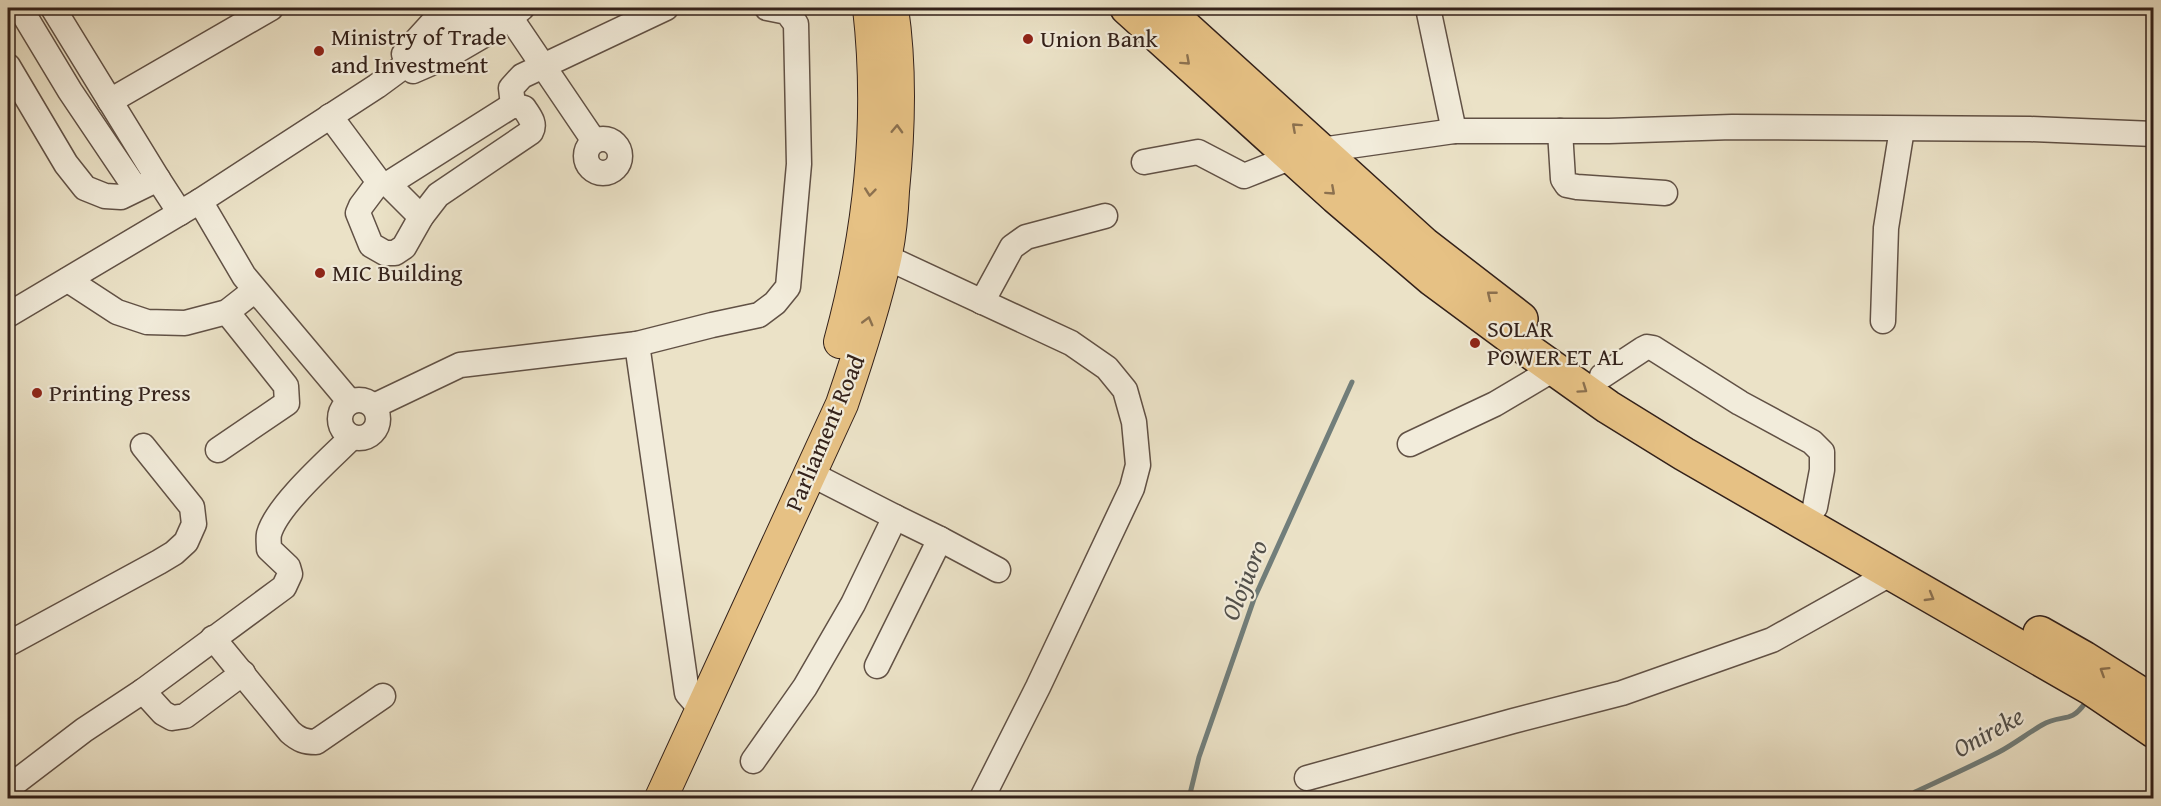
<svg xmlns="http://www.w3.org/2000/svg" width="2161" height="806" font-family="'Gentium Book Plus',serif">
<style>
.lines{fill:none;stroke-linecap:round;stroke-linejoin:round}
.stream{stroke:#717e7b;stroke-width:5}
.minor-casing{stroke:#615145;stroke-width:27}
.major-casing{stroke:#33211a;stroke-width:34}
.highway-casing{stroke:#33211a;stroke-width:36}
.minor{stroke:#f2ecdb;stroke-width:24}
.major{stroke:#e6c184;stroke-width:32}
.highway{stroke:#e6c184;stroke-width:33}
.oneway{stroke:#8c714f}
.poi-dot{fill:#8f2418;stroke:#f2ecdb;stroke-width:2}
.labels{text-anchor:middle;stroke-width:4.5;stroke-linejoin:round;paint-order:stroke}
.poi-label{font-size:24px;fill:#33211a;stroke:#f2ecdb;text-anchor:start}
.street-label{font-size:24px;fill:#33211a;stroke:#f2ecdb}
.water-label{font-size:26px;font-style:italic;fill:#52504b;stroke:#f2ecdb}
</style>
<rect width="100%" height="100%" fill="#ebe2c7"/>
<filter id="stains"><feTurbulence type="fractalNoise" baseFrequency=".00333" numOctaves="4"/><feColorMatrix values="0 0 0 0 .2 0 0 0 0 .09 0 0 0 0 .02 0 0 0 .5 -.17"/></filter>
<radialGradient id="worn" r=".72"><stop offset=".6" stop-color="#630" stop-opacity="0"/><stop offset="1" stop-color="#630" stop-opacity=".3"/></radialGradient>
<g class="lines">
<g class="stream">
<polyline points="1189,798 1199,757 1254,599 1352,382"/>
<path d="M1910 798 1915 792C1943 779 1972 766 1999 752 2014 744 2028 733 2042 725 2062 713 2070 725 2085 703"/>
</g>
<defs>
<g id="minor">
<polyline points="20,8 70,91 136,189"/>
<polyline points="53,8 158,179 180,213"/>
<polyline points="1428,8 1454,131"/>
<polyline points="510,17 594,141"/>
<polyline points="404,54 446,8"/>
<polyline points="8,66 66,164 85,188 105,196 121,197 158,179"/>
<path d="M413 71C453 55 488 35 522 8"/>
<polyline points="110,101 271,8"/>
<polyline points="513,105 511,88 522,76 666,8"/>
<path d="M330 116 379 182 388 184 513 105 524 108C529 116 536 123 531 132L438 195 421 217 404 247 395 253H385L371 245 358 213 361 206 379 182"/>
<polyline points="1560,131 1563,179 1567,185 1577,187 1665,193"/>
<circle cx="603" cy="156" r="17"/>
<polyline points="1315,157 1321,150 1454,131 1609,131 1732,127 2030,129 2154,134"/>
<polyline points="1144,162 1198,152 1244,176 1292,157"/>
<polyline points="388,184 421,217"/>
<polyline points="200,201 244,276 350,402"/>
<polyline points="886,257 1071,343 1107,368 1125,390 1134,422 1138,465 1132,488 1038,687 982,798"/>
<polyline points="68,280 117,312 147,322 185,323 227,312 255,290"/>
<polyline points="982,302 1012,247 1026,237 1105,216"/>
<polyline points="8,315 200,201 377,86 483,8"/>
<polyline points="1883,321 1886,228 1902,129"/>
<polyline points="637,344 687,693 701,709"/>
<polyline points="1602,376 1643,349 1647,347 1653,348 1740,403 1812,442 1822,452 1822,470 1815,507"/>
<circle cx="359" cy="419" r="19"/>
<polyline points="374,406 460,365 637,344 712,325 759,315 775,303 788,287 799,164 796,24 787,12 767,8"/>
<polyline points="1410,444 1495,404 1554,369"/>
<polyline points="218,450 287,403 286,386 227,312"/>
<polyline points="940,539 998,570"/>
<path d="M213 638 290 732C299 740 305 742 316 742L383 696"/>
<polyline points="8,644 159,562 174,553 186,542 194,524 192,507 143,446"/>
<polyline points="877,666 940,539 895,517"/>
<polyline points="143,691 163,713 172,718 185,716 243,673"/>
<polyline points="753,761 805,687 853,604 895,517 809,473"/>
<polyline points="1307,778 1513,721 1622,693 1772,640 1890,574"/>
<path d="M8 788 84 730 143 691 284 587 290 574 288 567 269 549C269 544 268 539 269 534 277 505 330 459 352 437"/>
</g>
<g id="major">
<path d="M840 342C870 232 882 121 869 8"/>
<path d="M661 798 842 404C858 357 874 308 885 259 890 237 892 213 893 191 899 130 901 68 892 8"/>
</g>
<g id="highway">
<polyline points="1127,8 1336,197 1432,279 1532,353 1608,407 1684,454 2092,689 2154,731"/>
<polyline points="1164,8 1424,244 1521,319"/>
<polyline points="2040,633 2084,658 2154,702"/>
</g>
</defs>
<use href="#minor" class="minor-casing"/>
<use href="#major" class="major-casing"/>
<use href="#highway" class="highway-casing"/>
<use href="#minor" class="minor"/>
<use href="#major" class="major"/>
<use href="#highway" class="highway"/>
</g>
<defs><path id="oneway-chevron" d="M-2-3.5L2.5 0L-2 3.5" fill="none" stroke-width="1.6" stroke-linecap="round" stroke-linejoin="round" transform="scale(1.5)"/></defs>
<g class="oneway">
<use href="#oneway-chevron" transform="translate(1186 61) rotate(42)"/>
<use href="#oneway-chevron" transform="translate(1296 127) rotate(-138)"/>
<use href="#oneway-chevron" transform="translate(897 129) rotate(-88)"/>
<use href="#oneway-chevron" transform="translate(1331 191) rotate(42)"/>
<use href="#oneway-chevron" transform="translate(870 192) rotate(96)"/>
<use href="#oneway-chevron" transform="translate(1491 295) rotate(-141)"/>
<use href="#oneway-chevron" transform="translate(868 321) rotate(-75)"/>
<use href="#oneway-chevron" transform="translate(1583 389) rotate(35)"/>
<use href="#oneway-chevron" transform="translate(1930 597) rotate(30)"/>
<use href="#oneway-chevron" transform="translate(2104 671) rotate(-148)"/>
</g>
<g class="poi-dot">
<circle cx="1028" cy="39" r="6"/>
<circle cx="319" cy="51" r="6"/>
<circle cx="320" cy="273" r="6"/>
<circle cx="1475" cy="343" r="6"/>
<circle cx="37" cy="393" r="6"/>
</g>
<g class="labels">
<g class="poi-label">
<text x="331" y="45">Ministry of Trade<tspan x="331" dy="28">and Investment</tspan></text>
<text x="1040" y="47">Union Bank</text>
<text x="332" y="281">MIC Building</text>
<text x="1487" y="337">SOLAR<tspan x="1487" dy="28">POWER ET AL</tspan></text>
<text x="49" y="401">Printing Press</text>
</g>
<g class="street-label">
<text transform="translate(825 433) rotate(-67)" y="8">Parliament Road</text>
</g>
<g class="water-label">
<text transform="translate(1244 580) rotate(-68)" y="9">Olojuoro</text>
<text transform="translate(1988 732) rotate(-29)" y="9">Onireke</text>
</g>
</g>
<rect width="2161" height="806" fill="none" stroke="#ebe2c7" stroke-width="30"/>
<rect x="9" y="9" width="2143" height="788" fill="none" stroke="#33211a" stroke-width="3"/>
<rect x="15" y="15" width="2131" height="776" fill="none" stroke="#33211a" stroke-width="1.5"/>
<rect width="100%" height="100%" filter="url(#stains)"/>
<rect width="100%" height="100%" fill="url(#worn)"/>
</svg>
